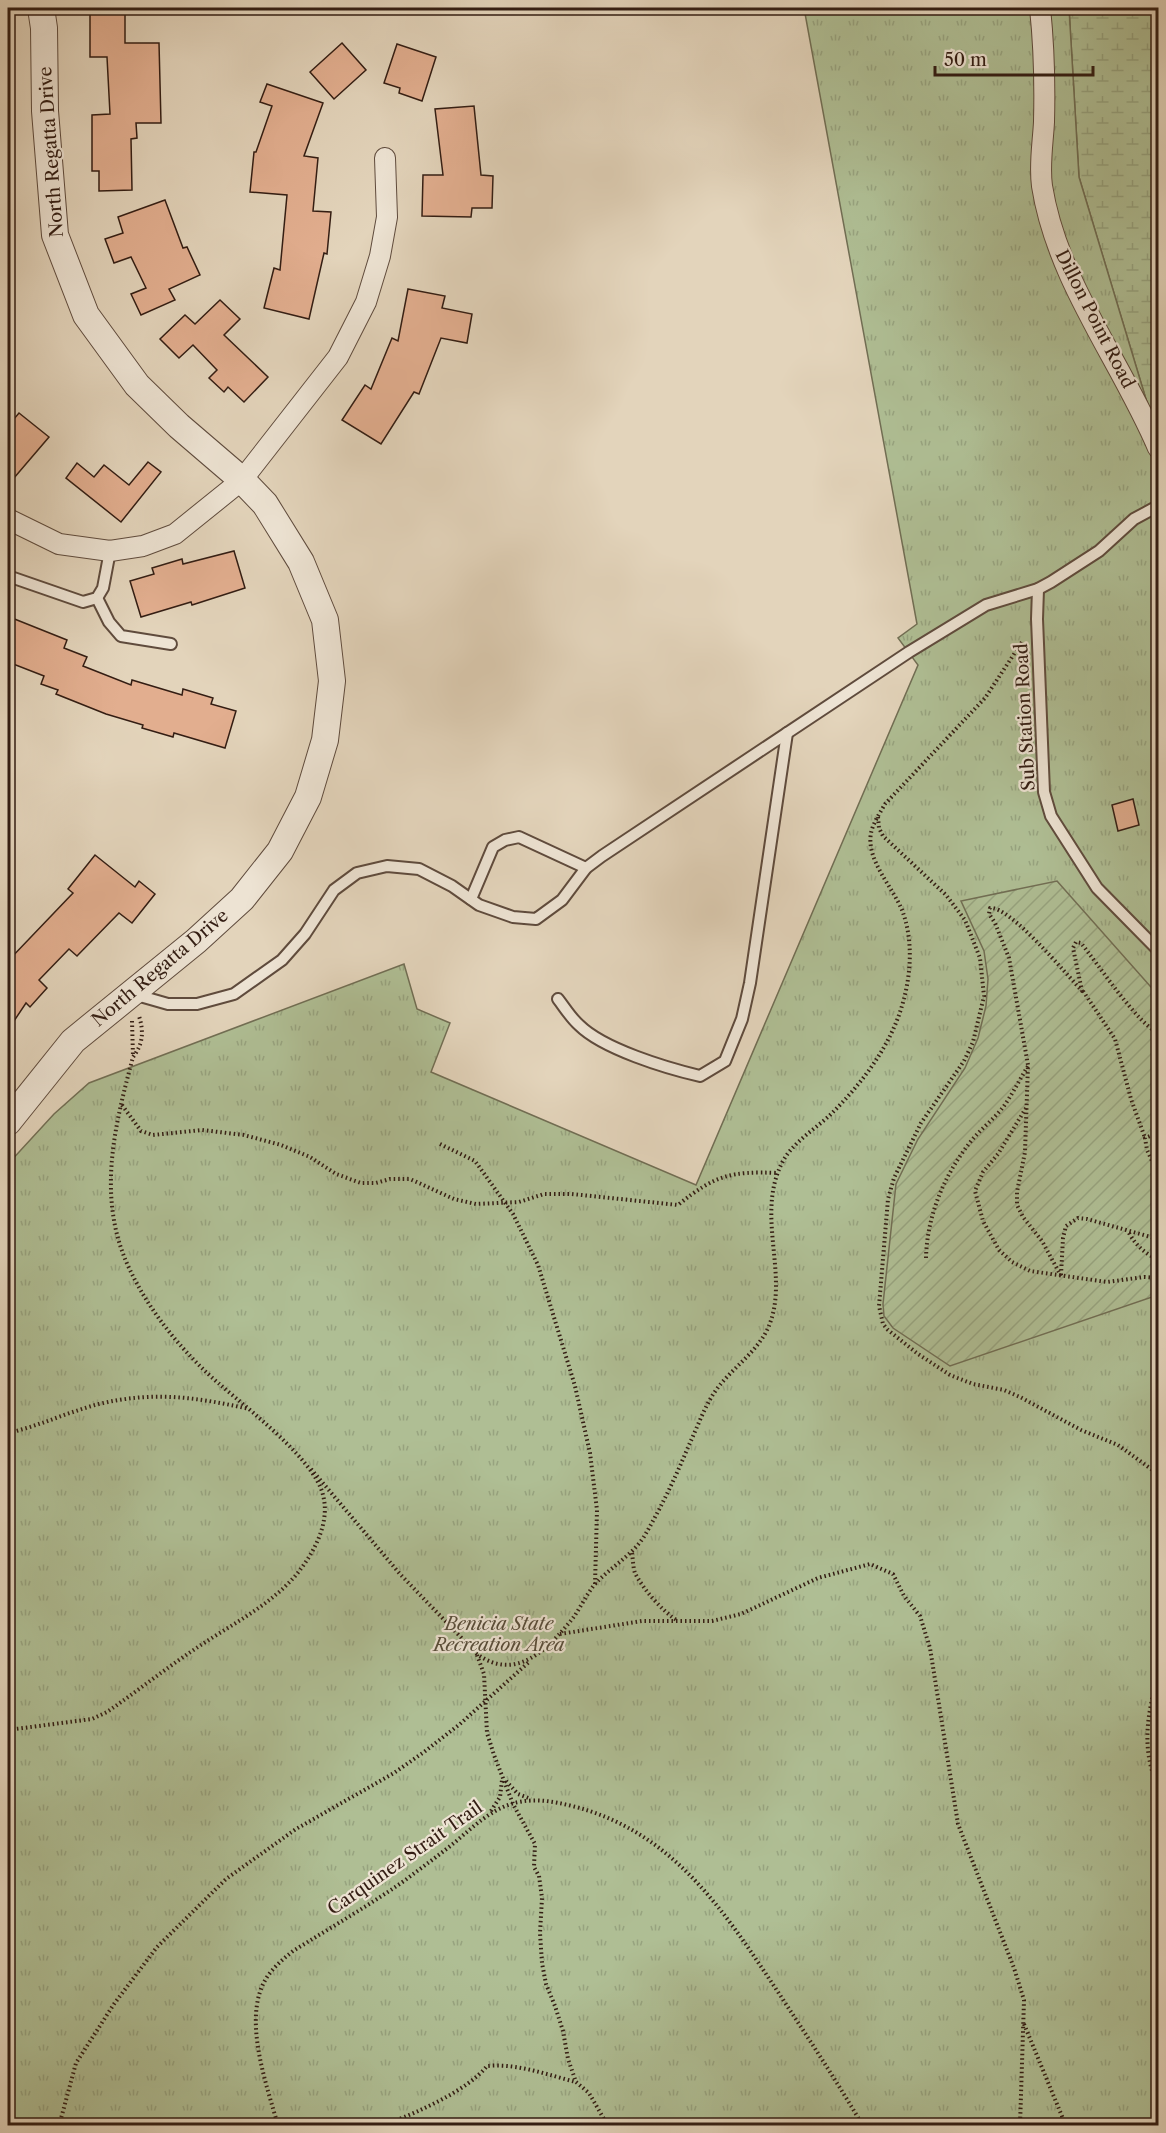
<svg xmlns="http://www.w3.org/2000/svg" width="1166" height="2133" font-family="'Libre Caslon Text',serif">
<style>
.wetland{fill:url(#wetland-marsh);stroke:#716e54;stroke-width:1.5}
.park{fill:url(#park-tufts);stroke:#716e54;stroke-width:1.5}
.garden{fill:url(#garden-furrows);stroke:#716e54;stroke-width:1.5}
.building{fill:#e2ae8f;stroke:#331d13;stroke-width:1.5}
.lines{fill:none;stroke-linecap:round;stroke-linejoin:round}
.service-casing{stroke:#5f4b3d;stroke-width:14}
.minor-casing{stroke:#5f4b3d;stroke-width:22}
.tertiary-casing{stroke:#5f4b3d;stroke-width:28}
.path{stroke:#331d13;stroke-width:4;stroke-dasharray:1.5 3;stroke-linecap:butt}
.service{stroke:#ede3d3;stroke-width:10}
.minor{stroke:#ede3d3;stroke-width:20}
.tertiary{stroke:#ede3d3;stroke-width:26}
.labels{text-anchor:middle;stroke-width:4.5;stroke-linejoin:round;paint-order:stroke}
.street-label{font-size:18px;fill:#331d13;stroke:#ede3d3}
.park-label{font-size:18px;font-style:italic;fill:#584d3a;stroke:#ede3d3}
</style>
<defs>
<pattern id="wetland-marsh" width="20" height="14" patternUnits="userSpaceOnUse" patternTransform="scale(1.5)"><rect width="20" height="14" fill="#afbe94"/><path d="M1 5h8M5 5V1M11 12h8M15 12V8" fill="none" stroke="#97a37f"/></pattern>
<pattern id="park-tufts" width="24" height="20" patternUnits="userSpaceOnUse" patternTransform="scale(1.5)"><rect width="24" height="20" fill="#afbe94"/><path d="M3 7l-1-3M5 7V3M7 7l1-3M15 17l-1-3M17 17v-4M19 17l1-3" fill="none" stroke="#97a37f"/></pattern>
<pattern id="garden-furrows" width="10" height="10" patternUnits="userSpaceOnUse" patternTransform="scale(1.5)"><rect width="10" height="10" fill="#afbe94"/><path d="M-1 1l2-2M0 10L10 0M9 11l2-2" fill="none" stroke="#97a37f"/></pattern>
</defs>
<rect width="100%" height="100%" fill="#e3d4bb"/>
<filter id="stains"><feTurbulence type="fractalNoise" baseFrequency=".00333" numOctaves="4"/><feColorMatrix values="0 0 0 0 .2 0 0 0 0 .09 0 0 0 0 .02 0 0 0 .5 -.17"/></filter>
<radialGradient id="worn" r=".72"><stop offset=".6" stop-color="#630" stop-opacity="0"/><stop offset="1" stop-color="#630" stop-opacity=".3"/></radialGradient>
<polygon class="wetland" points="1069,8 1158,8 1158,439 1079,177"/>
<polygon class="park" points="804,8 1069,8 1079,177 1158,439 1158,2125 8,2125 8,1164 54,1114 89,1083 404,964 417,1009 450,1023 431,1072 696,1185 918,665 898,638 917,624"/>
<polygon class="garden" points="1057,881 1158,995 1158,1295 950,1366 893,1328 884,1316 883,1304 896,1184 918,1139 965,1068 978,1038 986,1006 988,979 984,951 961,901"/>
<g class="building">
<polygon points="90,8 125,8 125,43 159,43 161,123 136,123 137,138 131,139 132,190 99,191 99,171 92,171 92,115 110,114 107,57 90,57"/>
<polygon points="342,43 366,70 334,99 310,72"/>
<polygon points="397,44 436,57 422,101 399,93 400,88 384,83"/>
<polygon points="267,84 323,103 304,156 318,158 313,211 331,212 327,254 324,253 309,319 264,308 274,268 280,270 287,195 250,192 254,152 256,152 272,106 260,102"/>
<polygon points="474,106 481,175 493,176 492,208 472,208 471,217 422,216 423,175 443,175 435,109"/>
<polygon points="165,200 183,248 187,247 200,275 169,289 175,300 141,315 131,294 146,288 131,257 114,263 105,239 123,233 118,217"/>
<polygon points="408,289 445,296 442,308 472,314 467,343 441,338 419,394 414,392 381,444 342,420 365,385 371,389 392,338 398,341"/>
<polygon points="220,300 240,319 224,335 268,377 244,402 228,387 224,392 209,378 217,370 193,345 179,358 160,339 185,315 195,324"/>
<polygon points="19,413 49,437 8,485 8,426"/>
<polygon points="148,462 161,472 121,522 66,478 77,463 94,477 104,465 129,485"/>
<polygon points="234,551 245,588 192,605 191,602 141,617 130,581 154,574 152,568 182,559 183,564"/>
<polygon points="12,618 67,640 64,648 87,657 83,666 131,685 132,680 182,695 183,689 213,698 211,704 236,711 225,748 174,733 173,737 142,728 143,725 106,714 56,694 58,690 41,684 44,676 8,662 8,629"/>
<polygon points="1133,799 1139,825 1118,831 1112,805"/>
<polygon points="95,855 135,887 139,881 155,894 132,923 119,913 77,956 69,949 39,980 47,988 30,1007 26,1003 8,1030 8,961 73,893 68,889"/>
</g>
<g class="lines">
<defs>
<g id="service">
<polyline points="8,576 83,602 97,598 103,588 110,551"/>
<polyline points="1038,589 1037,619 1044,792 1051,816 1097,888 1158,950"/>
<polyline points="97,598 109,622 121,636 171,644"/>
<polyline points="471,899 493,847 505,840 519,837 586,868"/>
<polyline points="133,994 168,1004 197,1004 234,994 282,960 305,934 334,890 357,873 387,866 419,869 452,886 479,905 513,917 536,919 562,900 586,868 602,856 909,652 986,605 1038,589 1051,582 1099,551 1134,519 1158,506"/>
<path d="M558 999C565 1008 571 1018 579 1025 603 1049 666 1068 700 1076L725 1061 742 1019 750 983 787 733"/>
</g>
<g id="minor">
<path d="M1040 8C1044 46 1045 83 1044 122 1043 142 1039 165 1042 186 1057 281 1121 361 1158 448"/>
<polyline points="8,519 59,544 110,551 143,546 175,534 242,480 338,357 366,302 380,256 387,217 385,158"/>
</g>
<polyline id="tertiary" points="8,1122 73,1041 196,941 242,899 280,851 308,797 325,740 332,681 325,620 301,562 265,504 242,480 179,426 137,385 86,315 55,235 45,111 44,28 41,8"/>
</defs>
<use href="#service" class="service-casing"/>
<use href="#minor" class="minor-casing"/>
<use href="#tertiary" class="tertiary-casing"/>
<g class="path">
<polyline points="878,817 879,828 883,836 946,895 965,920 980,958 984,996 973,1042 964,1061 921,1123 894,1178 888,1199 879,1306 883,1324 888,1330 918,1354 950,1375 973,1384 1004,1390 1020,1397 1081,1430 1118,1445 1158,1474"/>
<polyline points="1083,991 1115,1039 1131,1099 1145,1138"/>
<polyline points="132,1021 133,1056"/>
<path d="M122 1105 141 1131 153 1135 202 1130 244 1135 281 1145 310 1157 336 1174 361 1183H376L390 1179H410L454 1199 476 1204 519 1202 544 1194H572L678 1205C715 1175 731 1171 778 1173"/>
<polyline points="1026,1108 998,1154 983,1172 975,1191 983,1221 999,1250 1012,1262 1030,1271 1107,1282 1144,1277 1158,1278"/>
<polyline points="1158,1133 1145,1138 1147,1150 1158,1174"/>
<polyline points="440,1144 475,1161 513,1214 538,1265 575,1386 590,1453 597,1510 595,1584"/>
<path d="M1129 1233C1136 1246 1145 1253 1158 1260"/>
<path d="M926 1258C927 1215 945 1173 972 1140 982 1128 995 1118 1004 1106 1013 1093 1020 1079 1028 1066"/>
<polyline points="1061,1275 1063,1238 1066,1226 1078,1218 1087,1219 1158,1239"/>
<path d="M1061 1276 1042 1241 1023 1217 1017 1205V1192L1025 1152 1028 1065 1009 958 995 923 989 914 990 908C1010 906 1067 975 1082 991L1073 948 1076 942 1081 943C1098 964 1137 1023 1158 1033"/>
<path d="M8 1433C39 1426 68 1412 99 1404 153 1391 196 1397 249 1409"/>
<path d="M311 1469 400 1574 477 1654C516 1683 549 1648 573 1618 581 1607 587 1593 596 1583 612 1566 633 1555 645 1535 662 1506 676 1476 689 1445 697 1428 704 1408 714 1393 730 1369 756 1354 768 1328 791 1277 754 1215 783 1161 793 1143 812 1131 828 1117 859 1087 888 1050 901 1009 911 978 914 941 902 910 892 886 866 860 871 833 873 823 880 813 885 804L985 698 1022 642"/>
<path d="M632 1553C633 1560 633 1567 635 1573 643 1589 663 1612 678 1621"/>
<polyline points="560,1634 642,1621 712,1621 741,1614 818,1578 870,1564 893,1574 904,1596 920,1616 930,1648 958,1824 1014,1968 1024,2000 1020,2126"/>
<polyline points="477,1655 484,1674 487,1733 494,1755 513,1804 535,1844 534,1867 539,1876 542,1898 540,1933 542,1963 546,1984 555,2006 563,2031 568,2059 576,2082 589,2093 608,2126"/>
<path d="M1158 1676C1147 1715 1141 1749 1158 1787"/>
<path d="M8 1730 92 1719 107 1712C136 1692 165 1669 195 1649 230 1625 274 1604 300 1570 316 1549 330 1521 323 1495 314 1456 235 1400 205 1371 175 1342 148 1308 130 1270 96 1200 114 1128 133 1057 143 1044 144 1032 139 1016"/>
<polyline points="506,1781 518,1794 531,1799"/>
<polyline points="491,1811 500,1797 502,1780"/>
<polyline points="1024,2024 1066,2126"/>
<polyline points="59,2126 76,2063 114,2004 157,1947 226,1879 296,1829 394,1773 424,1752 460,1724 530,1661"/>
<path d="M278 2126C267 2085 241 2017 267 1977 274 1967 283 1959 293 1951 330 1928 368 1906 404 1881 421 1868 438 1856 454 1843 473 1827 490 1810 514 1803 534 1798 552 1801 572 1806 673 1831 724 1911 778 1992 807 2036 836 2080 863 2126"/>
<path d="M390 2126 392 2122C420 2111 468 2090 487 2066 517 2063 548 2075 576 2082"/>
</g>
<use href="#service" class="service"/>
<use href="#minor" class="minor"/>
<use href="#tertiary" class="tertiary"/>
</g>
<g class="labels">
<g class="street-label">
<text transform="translate(51 152) rotate(-94)" y="6">North Regatta Drive</text>
<text transform="translate(1095 319) rotate(63)" y="6">Dillon Point Road</text>
<text transform="translate(1025 717) rotate(-93)" y="6">Sub Station Road</text>
<text transform="translate(160 968) rotate(-40)" y="6">North Regatta Drive</text>
<text transform="translate(405 1858) rotate(-35)" y="6">Carquinez Strait Trail</text>
</g>
<g class="park-label">
<text x="499" y="1630">Benicia State<tspan x="499" dy="21">Recreation Area</tspan></text>
</g>
</g>
<rect width="1166" height="2133" fill="none" stroke="#e3d4bb" stroke-width="30"/>
<rect x="9" y="9" width="1148" height="2115" fill="none" stroke="#331d13" stroke-width="3"/>
<rect x="15" y="15" width="1136" height="2103" fill="none" stroke="#331d13" stroke-width="1.5"/>
<path d="M935 66v9h158v-9" fill="none" stroke="#331d13" stroke-width="3"/>
<text x="944" y="66" font-size="18" fill="#331d13" stroke="#ede3d3" stroke-width="4.5" paint-order="stroke">50 m</text>
<rect width="100%" height="100%" filter="url(#stains)"/>
<rect width="100%" height="100%" fill="url(#worn)"/>
</svg>
